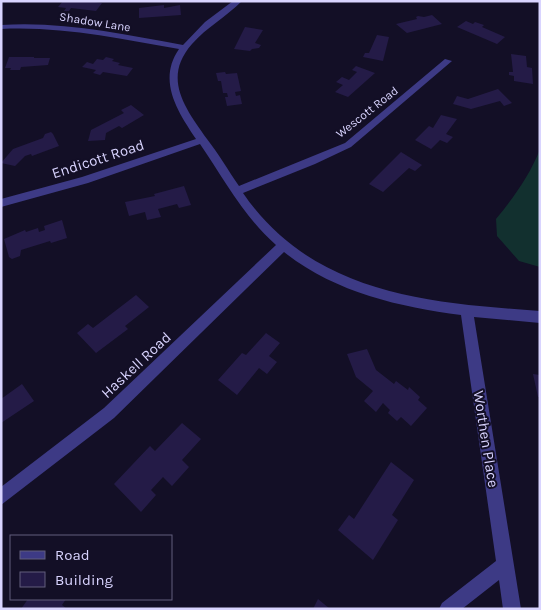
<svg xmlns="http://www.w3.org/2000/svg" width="541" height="610" font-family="Karla,sans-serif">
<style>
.green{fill:#12302f}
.building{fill:#241b47}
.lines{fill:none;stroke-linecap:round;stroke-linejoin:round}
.minor{fill:#3d3a85;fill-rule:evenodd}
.labels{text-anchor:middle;stroke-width:4;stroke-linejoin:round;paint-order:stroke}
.far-street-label{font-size:12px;fill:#d9d4ff;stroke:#130f26}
.street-label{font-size:15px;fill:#d9d4ff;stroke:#130f26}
</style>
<rect width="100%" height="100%" fill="#130f26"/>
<path class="green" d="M540 149V267L519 261 497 236 496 219C514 197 530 175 540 149Z"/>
<g class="building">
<polygon points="63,1 88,1 102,3 96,11 71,8 69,11 64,11 66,8 58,7"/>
<polygon points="164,5 164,8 180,5 181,15 139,18 139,8"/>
<polygon points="432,15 442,24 407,33 396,24 417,19 416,17 418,16 424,17"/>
<polygon points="466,21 473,24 475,22 484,25 482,27 505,37 497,44 457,27"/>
<polygon points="245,27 263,30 255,43 261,45 259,48 252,49 250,51 234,49"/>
<polygon points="377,35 389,37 383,61 363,57 365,53 369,53"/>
<polygon points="511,54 526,56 527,67 532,68 533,84 514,81 514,76 509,75 509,72 513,72"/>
<polygon points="9,57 34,57 34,58 50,58 48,65 21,67 20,70 10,70 11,68 5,68"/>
<polygon points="106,57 114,59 112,61 120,63 118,65 133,68 127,76 103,72 100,75 93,73 96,70 82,67 87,62 93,64 97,59 103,60"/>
<polygon points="356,66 375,73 348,97 335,92 343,85 336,82 342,77 349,80 357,72 352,70"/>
<polygon points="225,72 226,74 237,73 241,91 235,92 236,96 240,95 242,104 227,106 225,97 228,97 227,93 223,93 221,81 218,81 216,73"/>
<polygon points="498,89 512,103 504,106 500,101 471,109 453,104 457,96 468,99"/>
<polygon points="131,105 144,115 122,128 119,126 106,133 105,140 88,141 91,130 124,113 121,110"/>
<polygon points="441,115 457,119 446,134 453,137 447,143 440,140 431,149 415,140 429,126 433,128"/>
<polygon points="51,132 53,134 59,146 32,156 31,154 25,156 15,166 1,163 13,149 43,138 45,134"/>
<polygon points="401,152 422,165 415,171 409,168 383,192 369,184"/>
<polygon points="184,186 191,205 179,208 177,204 158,209 161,217 147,220 145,212 129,216 125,202 155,196 154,194"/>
<polygon points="62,220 67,238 51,243 50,241 21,250 20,256 12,259 9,257 4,239 25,230 26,232 38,228 39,232 45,230 44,226"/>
<polygon points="136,295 149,307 125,326 128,329 96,353 77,333 88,324 93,328"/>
<polygon points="266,333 280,343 269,356 277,362 267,374 259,368 237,395 218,380 242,353 246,355"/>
<polygon points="367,349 376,370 394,384 396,381 408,390 409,387 420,397 418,400 427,408 411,426 401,417 397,421 388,413 390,410 383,403 376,412 364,401 373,391 356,377 347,354"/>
<polygon points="533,374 540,375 540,397 538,397"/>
<polygon points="22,384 34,401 1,423 1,399"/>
<polygon points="182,423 201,439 182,460 189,467 172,486 163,477 151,490 156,495 141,512 114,484 150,446 155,451"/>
<polygon points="391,462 414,480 392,515 398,520 373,560 338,530 349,515 354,519"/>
<polygon points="28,599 66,599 62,605 67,609 21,609"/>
<polygon points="318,599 330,609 313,609"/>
</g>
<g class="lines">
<path class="minor" d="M233 1H242C226 17 207 27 192 44 162 78 185 108 207 139 218 153 228 170 239 186L345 143 445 59 452 61 351 147 315 164 243 193C312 294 428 303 540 311V323L474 317 521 609H503L499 580 462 609H439L442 603 496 561 461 315C399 307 334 292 284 252L114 418 1 505V487L104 408 276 245C244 217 224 179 200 144L88 183 1 207V199L82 177 196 139C178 112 157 81 179 49 120 39 62 26 1 29V25C63 21 122 34 183 45L205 22Z"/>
</g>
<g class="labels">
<g class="far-street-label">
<text transform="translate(95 22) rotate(9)" y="4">Shadow Lane</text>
<text transform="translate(367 112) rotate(-38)" y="4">Wescott Road</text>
</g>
<g class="street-label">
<text transform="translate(98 159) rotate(-18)" y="5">Endicott Road</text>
<text transform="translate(136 365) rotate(-43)" y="5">Haskell Road</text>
<text transform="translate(486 439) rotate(81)" y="5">Worthen Place</text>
</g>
</g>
<rect width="541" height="610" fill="none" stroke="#d9d4ff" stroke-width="5"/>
<rect x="10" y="535" width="162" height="65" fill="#130f26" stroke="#625e7d"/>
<rect x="20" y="551" width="25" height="8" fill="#3d3a85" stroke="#625e7d"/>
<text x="55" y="560" font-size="15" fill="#d9d4ff">Road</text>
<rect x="20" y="572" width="25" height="15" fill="#241b47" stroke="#625e7d"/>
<text x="55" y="585" font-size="15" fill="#d9d4ff">Building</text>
</svg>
